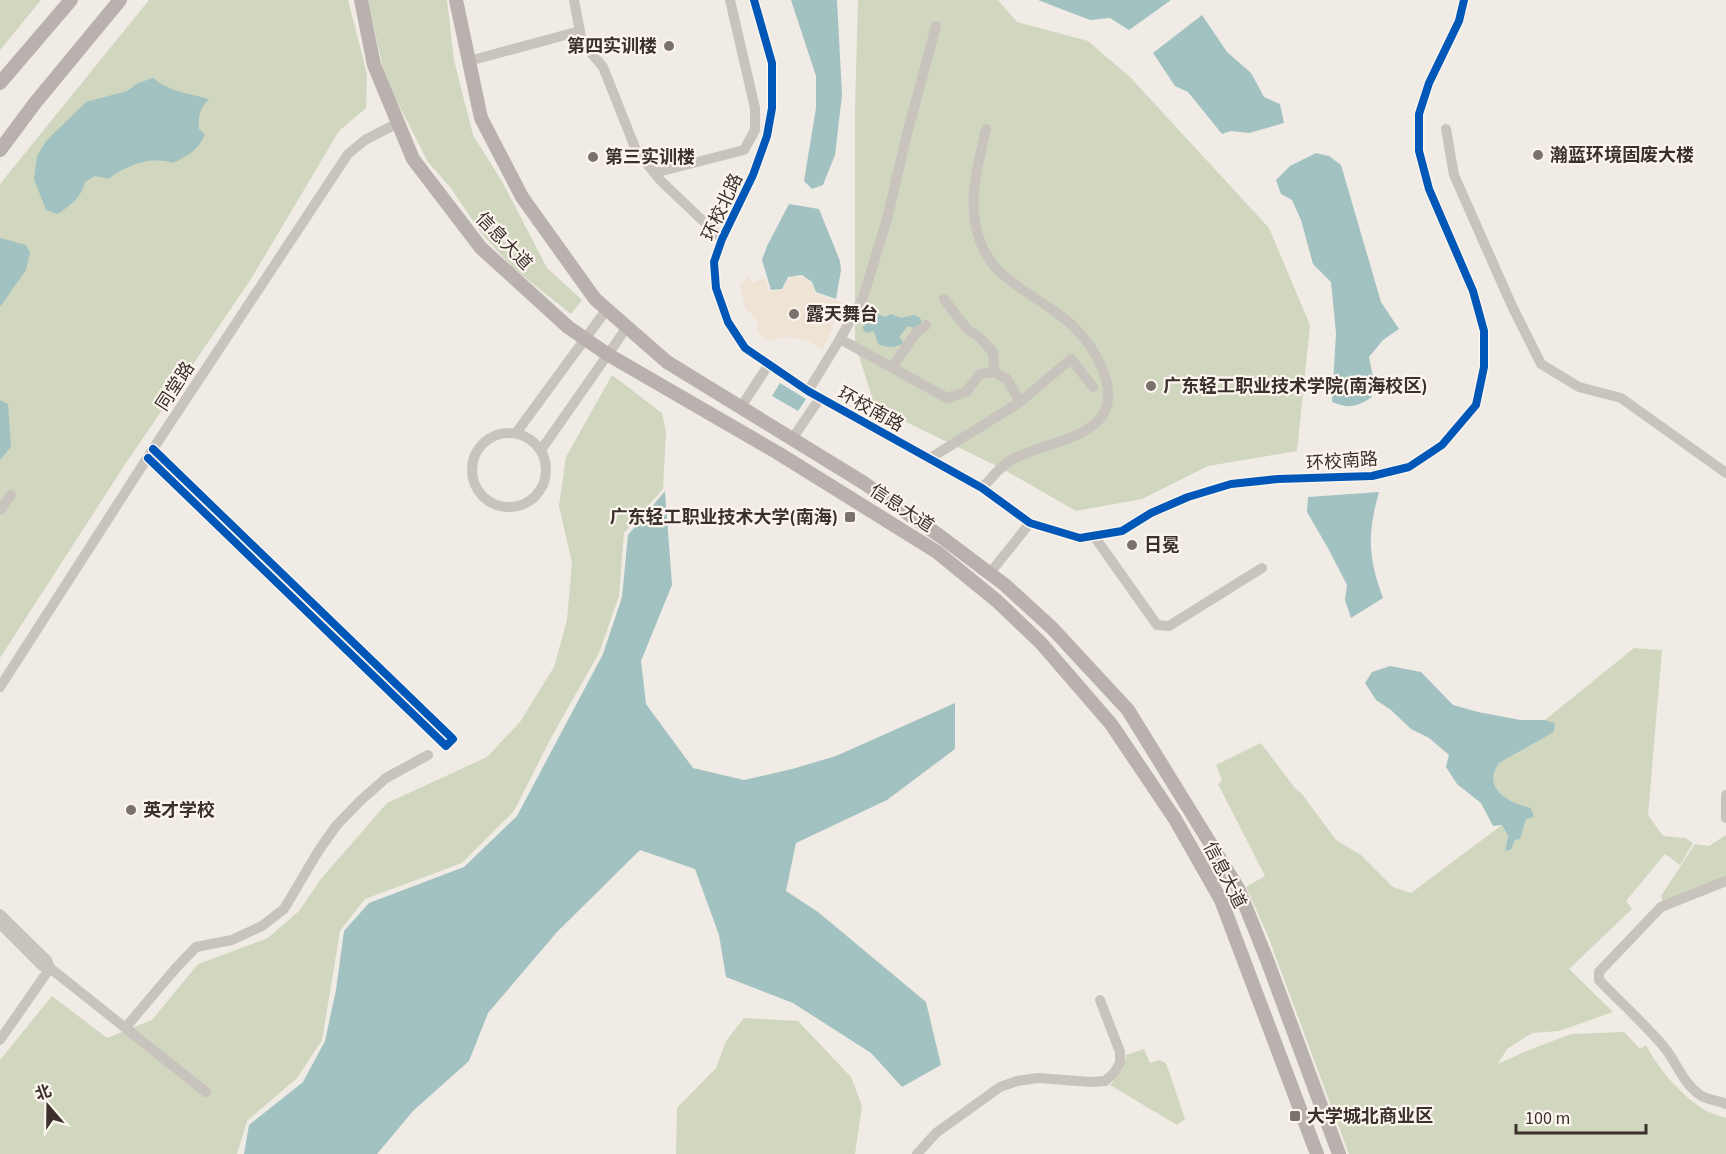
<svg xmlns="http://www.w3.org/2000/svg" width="1726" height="1154" font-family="'Source Sans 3','Noto Sans SC',sans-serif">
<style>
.green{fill:#d1d6bf}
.plaza{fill:#eee3d5}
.water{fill:#a1c2c1}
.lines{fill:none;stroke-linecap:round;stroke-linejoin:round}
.minor{stroke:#c9c3be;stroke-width:10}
.major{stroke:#b8b1ad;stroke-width:14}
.cycleway-casing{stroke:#fbf5ee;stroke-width:11}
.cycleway{stroke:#0057b8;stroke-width:8}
.poi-dot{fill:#7a716c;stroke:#fbf5ee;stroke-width:2}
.labels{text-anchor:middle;stroke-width:4.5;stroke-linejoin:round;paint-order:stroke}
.poi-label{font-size:18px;font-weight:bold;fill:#3b302b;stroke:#fbf5ee;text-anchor:start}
.street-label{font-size:18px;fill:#3b302b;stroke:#fbf5ee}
</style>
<rect width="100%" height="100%" fill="#f0ebe5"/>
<g class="green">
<polygon points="0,0 41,0 0,50"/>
<polygon points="149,0 348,0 367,74 366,108 339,131 251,279 124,466 0,658 0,184"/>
<polygon points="368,0 447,0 454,60 473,135 503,183 547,268 582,300 571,314 512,267 482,234 450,187 428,162 385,78"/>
<polygon points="858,0 998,0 1017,22 1088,41 1130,77 1269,228 1310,325 1297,451 1208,466 1142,499 1076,511 1003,469 875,407 855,343 855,109"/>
<polygon points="612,375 662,413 666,432 663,489 624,533 619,596 599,653 552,736 514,811 462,863 365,899 340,931 322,1040 297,1078 247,1121 237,1154 0,1154 0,1060 52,996 107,1038 152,1020 198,964 268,938 299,911 320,880 387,803 487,757 520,722 554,667 567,620 572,563 559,506 566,457"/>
<path d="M1634 648 1662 650 1648 815 1663 836 1685 838 1693 843 1680 865 1665 854 1626 901 1632 909 1569 969 1613 1012 1559 1031 1532 1033 1507 1049 1498 1064 1529 1050 1571 1034 1624 1032 1640 1049 1646 1045C1658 1068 1678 1092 1700 1107 1707 1112 1717 1115 1726 1118V1154H1349L1268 936 1246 887 1265 876 1218 784 1222 780 1216 765 1261 743 1294 787 1302 794 1336 840 1361 855 1393 887 1411 893 1502 825 1508 836 1505 851 1511 850 1515 840 1520 838 1526 818 1533 817 1531 808C1509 803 1481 789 1499 763L1554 732 1555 723 1545 720Z"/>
<polygon points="1726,835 1726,877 1663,903 1661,896 1695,844 1709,846"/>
<polygon points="744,1018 798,1021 851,1077 862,1106 855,1154 676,1154 677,1108 716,1068 726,1041"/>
<path d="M1144 1049 1150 1063 1159 1060 1166 1063 1185 1119 1177 1125 1110 1085C1119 1075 1125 1069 1126 1055Z"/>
</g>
<polygon class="plaza" points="794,276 806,277 814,287 815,293 843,302 823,349 804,339 784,337 768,341 757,332 758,322 745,307 740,285 749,277 752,283 765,278 770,292 783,289 788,279"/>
<g class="water">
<polygon points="791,0 837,0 842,95 835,155 823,185 812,189 804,181 816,108 816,76"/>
<polygon points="1038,0 1171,0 1129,30 1110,18 1090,20"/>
<polygon points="1202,15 1227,52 1251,73 1264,97 1280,104 1284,123 1249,133 1231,131 1222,134 1188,92 1175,86 1153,53"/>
<path d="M153 78C170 92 188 93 209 99 200 108 198 116 199 129L205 134C199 150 187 156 173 163 149 156 128 165 108 179L95 176 85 182C82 197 70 205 58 214L46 210 34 179 37 156 46 141 86 102 127 91 138 83Z"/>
<path d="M1316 153 1329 156 1341 165 1381 302 1399 329 1383 340 1369 357 1373 377 1372 397C1357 407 1349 409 1332 402L1336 333 1331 282 1313 264 1301 220 1292 200 1281 194 1276 180 1290 166Z"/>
<polygon points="789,204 819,209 840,261 841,270 836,299 816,292 812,282 802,275 788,277 782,289 771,290 762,260 767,246"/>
<polygon points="0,238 26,245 30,253 26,270 0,307"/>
<path d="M867 308C875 310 878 315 885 317L891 314 901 318 914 315 920 318 922 322 914 328 908 326 899 337 904 343C894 348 888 348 878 344L874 331 866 333 862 327 865 325 863 318Z"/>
<polygon points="780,383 806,399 798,411 772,396"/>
<polygon points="0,400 8,404 11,447 0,460"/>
<polygon points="665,491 672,585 641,661 646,704 693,768 744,780 792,769 836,756 955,703 955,749 887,800 796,843 786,891 818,912 926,1002 941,1065 902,1087 871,1053 793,1003 726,977 719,935 695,869 640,850 557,932 488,1013 469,1061 413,1111 377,1154 244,1154 249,1125 303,1082 325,1041 336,990 344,931 369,903 464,867 517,816 603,654 622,597 628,535"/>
<path d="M1379 492C1367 535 1368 557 1383 598L1351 618 1345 600 1347 585 1329 550 1307 512 1308 497Z"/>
<path d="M1390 666 1421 672 1453 705 1478 712 1520 720H1545L1555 723 1554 732 1499 763C1481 789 1510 803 1531 808L1534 817 1526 819 1520 839 1515 840 1511 850 1505 851 1508 836 1502 825 1493 826 1481 803 1457 784 1446 767 1449 755 1429 738 1411 729 1391 710 1376 700 1365 683 1372 672Z"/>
</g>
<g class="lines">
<g class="minor">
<polyline points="574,0 582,42 603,67 636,150 661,181 722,239"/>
<polyline points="754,0 772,63 772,108 767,136 753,175 722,239 714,262 716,288 728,322 745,348 808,391 982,488 1030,523 1080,538 1122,531 1151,513 1188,497 1231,484 1278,479 1372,476 1409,467 1442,445 1476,405 1484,367 1484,331 1473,291 1429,189 1419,151 1419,114 1429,83 1459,21 1464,0"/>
<polyline points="469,61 580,31"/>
<polyline points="1446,129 1454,175 1512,306 1541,364 1579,387 1621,398 1726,473"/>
<polyline points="654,173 744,150 755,130 755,108 730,0"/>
<polyline points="944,299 967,329 980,338 993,352 994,372"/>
<polyline points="840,339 947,398 966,392 980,374 994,372 1007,379 1020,402"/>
<polyline points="892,367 916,333 926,325"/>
<polyline points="808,391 840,339 863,298 887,219 907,134 936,26"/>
<polyline points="741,407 769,364"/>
<circle cx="509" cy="470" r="37"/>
<polyline points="516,433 607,309"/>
<polyline points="792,439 820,398"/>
<polyline points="541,450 627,327"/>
<polyline points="148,458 446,746 453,739 153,449"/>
<polyline points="929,459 1020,402 1071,359 1093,387"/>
<path d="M982 488C991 479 1000 466 1011 460 1037 445 1077 442 1098 421 1124 393 1094 346 1072 325 1050 305 1021 292 999 271 992 265 983 250 980 241 966 203 978 166 986 129"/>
<polyline points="0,510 11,495"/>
<polyline points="1094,536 1157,625 1169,626 1262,568"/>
<polyline points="990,573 1030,523"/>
<polyline points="0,687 153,449 348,154 365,140 398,123"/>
<polyline points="1726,795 1726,818"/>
<path d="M1726 881 1661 907 1599 972V980C1621 1003 1644 1023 1664 1047 1677 1063 1683 1083 1700 1095 1707 1100 1718 1100 1726 1104"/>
<polyline points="0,914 47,960 50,968 42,966 0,924"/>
<polyline points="126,1027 175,969 196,947 232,940 262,926 284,909 319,850 336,826 360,801 386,778 428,755"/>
<polyline points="0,1040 50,968 206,1092"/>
<polyline points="917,1154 936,1133 1000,1087 1017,1081 1038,1078 1091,1082 1105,1081 1114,1073 1120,1063 1120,1052 1100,1000"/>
</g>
<g class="major">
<polyline points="361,0 374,65 413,159 481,248 568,327 607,354 778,453 937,552 997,601 1041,643 1111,724 1175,819 1221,900 1317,1154"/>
<polyline points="456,0 481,118 522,197 595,299 667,362 864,483 940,536 1005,585 1052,628 1128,710 1239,890 1267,960 1339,1154"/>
<polyline points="0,83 71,0"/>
<polyline points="0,150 35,103 120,0"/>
</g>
<defs>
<g id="cycleway">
<polyline points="754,0 772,63 772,108 767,136 753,175 722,239 714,262 716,288 728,322 745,348 808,391 982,488 1030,523 1080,538 1122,531 1151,513 1188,497 1231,484 1278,479 1372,476 1409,467 1442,445 1476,405 1484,367 1484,331 1473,291 1429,189 1419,151 1419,114 1429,83 1459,21 1464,0"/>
<polyline points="148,458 446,746 453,739 153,449"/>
</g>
</defs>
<use href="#cycleway" class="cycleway-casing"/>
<use href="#cycleway" class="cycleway"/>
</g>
<g class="poi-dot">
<circle cx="669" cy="46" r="6"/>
<circle cx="1538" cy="155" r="6"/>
<circle cx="593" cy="157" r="6"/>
<circle cx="794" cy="314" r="6"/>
<circle cx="1151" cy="386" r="6"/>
<rect x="844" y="511" width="12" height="12" rx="3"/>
<circle cx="1132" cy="545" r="6"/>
<circle cx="131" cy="810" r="6"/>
<rect x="1289" y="1110" width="12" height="12" rx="3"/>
</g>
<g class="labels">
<g class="poi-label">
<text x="657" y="52" text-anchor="end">第四实训楼</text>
<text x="1550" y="161">瀚蓝环境固废大楼</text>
<text x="605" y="163">第三实训楼</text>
<text x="806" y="320">露天舞台</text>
<text x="1163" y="392">广东轻工职业技术学院(南海校区)</text>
<text x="838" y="523" text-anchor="end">广东轻工职业技术大学(南海)</text>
<text x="1144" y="551">日冕</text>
<text x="143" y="816">英才学校</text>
<text x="1307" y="1122">大学城北商业区</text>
</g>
<g class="street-label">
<text transform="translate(722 207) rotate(-65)" y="6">环校北路</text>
<text transform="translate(504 241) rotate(46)" y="6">信息大道</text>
<text transform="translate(175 386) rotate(-57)" y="6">同堂路</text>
<text transform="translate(871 409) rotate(29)" y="6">环校南路</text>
<text transform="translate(1342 461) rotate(-4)" y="6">环校南路</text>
<text transform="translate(902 508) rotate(33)" y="6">信息大道</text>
<text transform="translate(1225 875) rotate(63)" y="6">信息大道</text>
</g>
</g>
<g transform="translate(48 1106) rotate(340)" stroke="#fbf5ee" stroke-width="4.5" paint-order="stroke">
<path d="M0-4.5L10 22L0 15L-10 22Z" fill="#3b302b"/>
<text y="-9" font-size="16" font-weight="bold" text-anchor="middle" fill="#3b302b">北</text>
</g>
<path d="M1516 1124v9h130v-9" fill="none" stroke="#3b302b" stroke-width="3"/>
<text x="1525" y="1124" font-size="18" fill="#3b302b" stroke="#fbf5ee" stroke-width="4.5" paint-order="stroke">100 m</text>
</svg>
